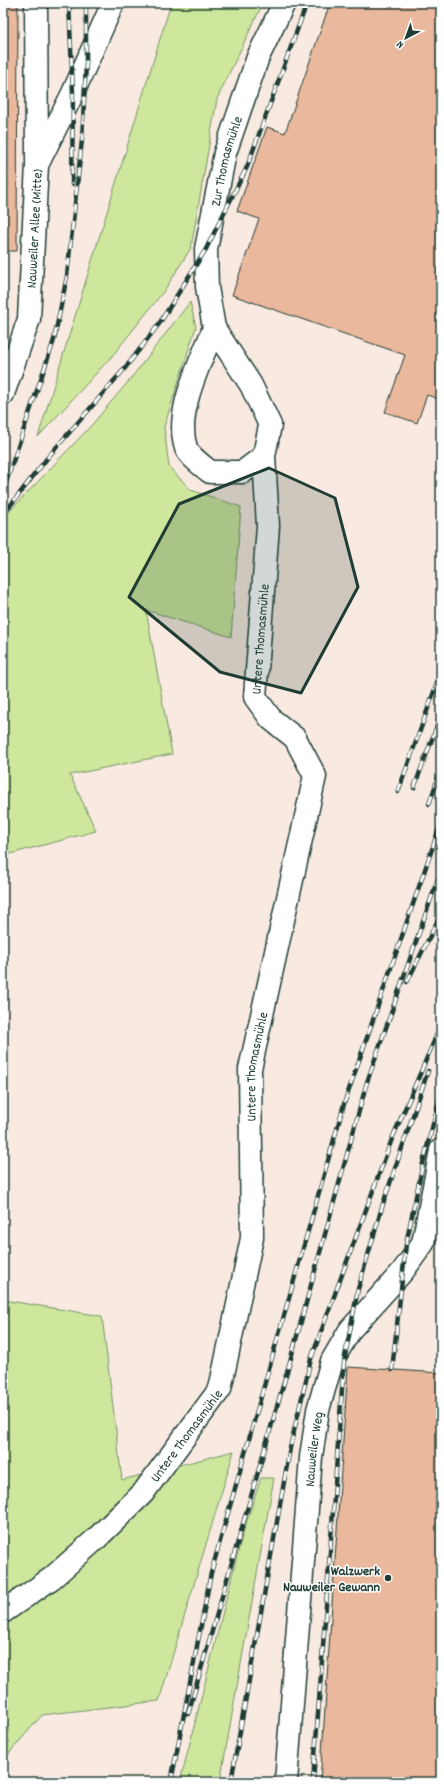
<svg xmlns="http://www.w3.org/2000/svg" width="444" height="1785" font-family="Dekko,sans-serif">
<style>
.built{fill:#f9eae1}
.green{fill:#cee79d;stroke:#769268}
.building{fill:#eab89c;stroke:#1f3d34}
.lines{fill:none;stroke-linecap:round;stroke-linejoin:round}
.minor-casing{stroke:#1f3d34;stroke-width:25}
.minor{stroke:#fff;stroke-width:22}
.rail-casing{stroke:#1f3d34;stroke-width:4.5}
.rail{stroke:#fff;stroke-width:3;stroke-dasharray:9;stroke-linecap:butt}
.marked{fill:#1f3d34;fill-opacity:0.2;stroke:#1f3d34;stroke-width:3;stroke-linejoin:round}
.poi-dot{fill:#1f3d34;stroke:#fff;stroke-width:1.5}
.labels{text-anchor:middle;stroke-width:3;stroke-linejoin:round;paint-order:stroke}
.street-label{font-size:14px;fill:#1f3d34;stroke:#fff}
.poi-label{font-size:14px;font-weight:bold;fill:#1f3d34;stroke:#fff;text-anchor:end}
</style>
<rect width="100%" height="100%" fill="#fff"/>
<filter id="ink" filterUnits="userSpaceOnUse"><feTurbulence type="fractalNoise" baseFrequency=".025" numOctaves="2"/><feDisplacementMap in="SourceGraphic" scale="8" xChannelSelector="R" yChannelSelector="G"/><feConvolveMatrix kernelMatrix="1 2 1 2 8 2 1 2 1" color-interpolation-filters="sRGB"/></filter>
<g filter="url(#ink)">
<rect class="built" x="3" y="3" width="438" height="1779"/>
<g class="green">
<polygon points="171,3 263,3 217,99 191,248 164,291 113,355 38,437"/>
<polygon points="190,302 196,327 164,427 169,467 191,490 241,507 231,637 146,610 172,754 70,775 96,831 3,856 3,521 6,515 89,428 128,382"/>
<polygon points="3,1300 102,1316 122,1480 234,1451 159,1701 42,1715 5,1758 3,1758"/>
<polygon points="261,1478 274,1478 220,1782 180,1782 242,1536"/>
</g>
<g class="building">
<polygon points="3,3 18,3 17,251 3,251"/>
<polygon points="330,3 441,3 441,400 427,395 417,423 385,412 405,355 232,295 259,219 237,211 267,127 285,133"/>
<polygon points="348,1367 441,1373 441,1782 320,1782"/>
</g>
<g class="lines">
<defs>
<g id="minor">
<polyline points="36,3 37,160"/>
<path id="s1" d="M214 328 207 287 206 249 225 153 258 57 284 3"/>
<path id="s2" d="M3 394 29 319 37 165 73 93 113 3"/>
<path id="s3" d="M3 1612 52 1578 97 1538 143 1493 220 1389 252 1238 250 1069 315 776 295 738 271 719 255 697 268 526 264 456 270 425 251 385 214 328C201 362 174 412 186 448 189 456 203 466 210 472H243L264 456"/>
<path id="s4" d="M286 1782 311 1457 318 1410 332 1361 350 1330 403 1271 423 1243 441 1150"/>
</g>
</defs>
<use href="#minor" class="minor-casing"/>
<use href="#minor" class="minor"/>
<defs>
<g id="rail">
<polyline points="69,3 73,93 72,184"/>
<polyline points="3,491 54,340 67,276 82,140 86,64 86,3"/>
<polyline points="3,515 48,457 126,367 159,324 206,249 247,167 307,3"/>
<polyline points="414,788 441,715"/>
<polyline points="398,792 441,672"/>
<polyline points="429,804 441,770"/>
<polyline points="407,982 441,914"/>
<polyline points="392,1370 406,1244 423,1163 441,1093"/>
<polyline points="188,1714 289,1365 367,1082 441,870"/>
<polyline points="171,1782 211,1573 344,1104 441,823"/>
<polyline points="231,1782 290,1448 311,1359 392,1139 441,1025"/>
<polyline points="313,1782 344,1362 358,1289 383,1204 428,1071"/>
</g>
</defs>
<use href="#rail" class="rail-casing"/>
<use href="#rail" class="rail"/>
</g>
</g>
<path class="marked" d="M269 468 335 498 358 587 301 693 220 672 129 597 179 504Z"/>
<circle class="poi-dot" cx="388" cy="1578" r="4"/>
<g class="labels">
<g class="street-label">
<text dy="5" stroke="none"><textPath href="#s1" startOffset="170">Zur Thomasmühle</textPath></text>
<text dy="5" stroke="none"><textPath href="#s2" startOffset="170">Nauweiler Allee (Mitte)</textPath></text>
<text dy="5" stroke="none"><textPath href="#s3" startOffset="1096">Untere Thomasmühle</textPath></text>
<text dy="5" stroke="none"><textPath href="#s3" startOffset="640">Untere Thomasmühle</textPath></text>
<text dy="5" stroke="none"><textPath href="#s3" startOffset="256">Untere Thomasmühle</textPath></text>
<text dy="5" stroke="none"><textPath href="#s4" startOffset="334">Nauweiler Weg</textPath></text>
</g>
<g class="poi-label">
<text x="380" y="1575">Walzwerk<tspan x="380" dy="16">Nauweiler Gewann</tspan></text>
</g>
</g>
<rect width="444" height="1785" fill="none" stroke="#fff" stroke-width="16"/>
<rect x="8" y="8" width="428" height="1769" fill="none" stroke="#1f3d34" stroke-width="1.5" filter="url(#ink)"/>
<g transform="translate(406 38) rotate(221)" stroke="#ffffff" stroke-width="3" paint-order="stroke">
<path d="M0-3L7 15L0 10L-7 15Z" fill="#1f3d34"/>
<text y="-6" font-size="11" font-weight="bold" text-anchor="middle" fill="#1f3d34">N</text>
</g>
</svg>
